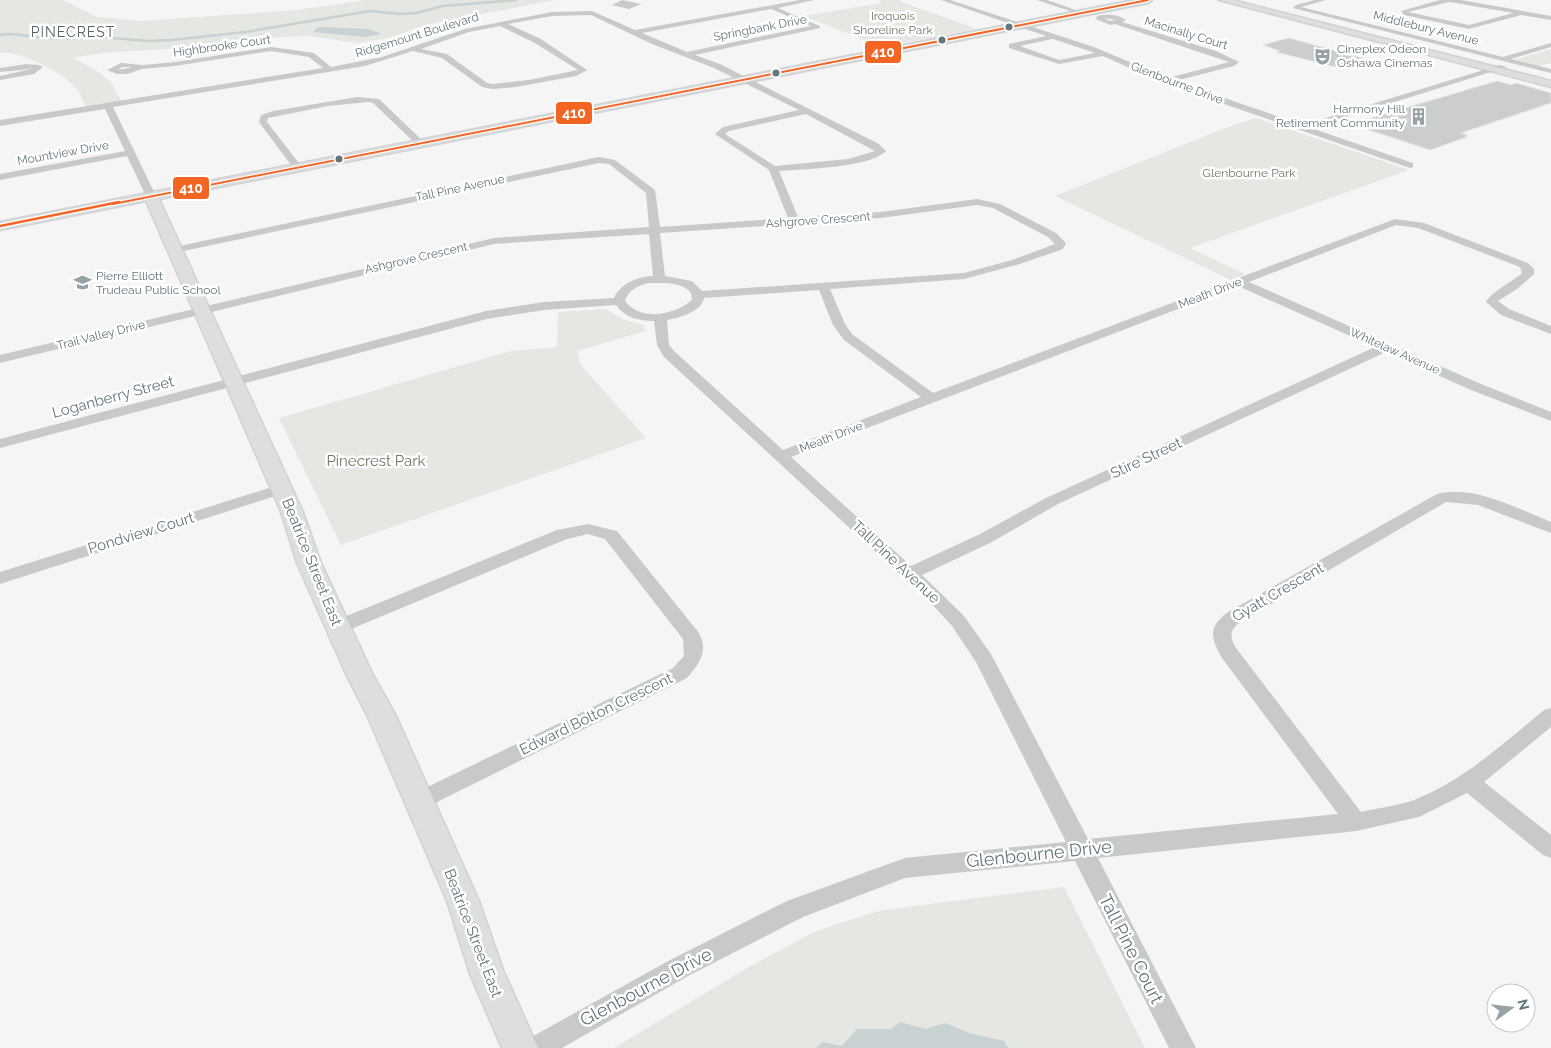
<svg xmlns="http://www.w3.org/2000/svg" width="1551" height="1048" font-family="Raleway,sans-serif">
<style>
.green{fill:#e4e7e2}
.water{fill:#c8d2d3}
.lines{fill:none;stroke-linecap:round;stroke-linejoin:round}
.stream{stroke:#c8d2d3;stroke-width:2.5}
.building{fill:#cccdce;stroke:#e4e4e4}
.secondary-casing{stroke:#d1d2d3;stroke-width:3}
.street{fill:#c8caca;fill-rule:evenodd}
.secondary{fill:#dddede;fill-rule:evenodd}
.bus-1-far1-casing{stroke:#fff;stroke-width:4}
.bus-1-casing{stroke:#fff;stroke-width:5}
.bus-1-far1{stroke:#f26522;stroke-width:2}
.bus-1{stroke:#f26522;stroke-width:2.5}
.bus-dot{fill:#63767d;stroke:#fff;stroke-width:2}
.labels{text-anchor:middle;stroke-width:5;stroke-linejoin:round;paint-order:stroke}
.far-park-label{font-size:12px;fill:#6d7a66;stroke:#fff}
.far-street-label{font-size:12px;fill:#63767d;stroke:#fff}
.far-poi-label{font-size:12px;fill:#63767d;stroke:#fff;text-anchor:start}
.far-neighbourhood-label{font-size:14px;letter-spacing:1px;fill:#556368;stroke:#fff}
.street-label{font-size:15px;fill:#63767d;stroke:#fff}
.park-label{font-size:15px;fill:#6d7a66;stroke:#fff}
.near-street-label{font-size:18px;fill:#63767d;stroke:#fff}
.line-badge{stroke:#fff;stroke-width:2}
.badge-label{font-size:14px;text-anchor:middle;font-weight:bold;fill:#fff}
</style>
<rect width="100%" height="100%" fill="#f5f5f5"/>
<g class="green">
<path d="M0 0H63L97 17 141 21 297 10 366 0H555L425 25 389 38 357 43 308 36 243 39 180 48 102 53 73 58 94 69 111 82 121 101 86 106C83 102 82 97 79 92 69 75 20 50 0 53Z"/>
<polygon points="877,0 900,0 902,2 977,29 883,47 803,16 883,3"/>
<polygon points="1551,49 1551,63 1538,66 1514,60"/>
<polygon points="1256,118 1409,170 1190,248 1245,274 1231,280 1055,196 1228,127"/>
<polygon points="605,309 625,320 644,325 645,331 577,351 581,365 646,438 341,545 279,418 511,351 557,347 558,312"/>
<polygon points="1064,887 1145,1048 614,1048 749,967 814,932 846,921 883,910"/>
</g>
<g class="water">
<polygon points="324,27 368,29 382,34 364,37 314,32 317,28"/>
<polygon points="900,1022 926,1029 945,1023 969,1033 1004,1041 1008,1048 816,1048 822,1042 842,1046 857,1029 891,1029"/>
</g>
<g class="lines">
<polyline class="stream" points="0,35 10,34 59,39 100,37 148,41 172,40 245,32 370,11 400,14 416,13 443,6 516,0"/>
</g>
<g class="building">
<polygon points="1289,38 1339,52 1370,60 1344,68 1332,66 1276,52 1280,51 1263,45"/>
<polygon points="1497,81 1511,85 1516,83 1551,93 1551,103 1461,133 1468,135 1465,136 1467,137 1430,150 1351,124"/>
</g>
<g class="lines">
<defs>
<g id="secondary">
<polygon points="1134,0 1152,0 1148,3 159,199 303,512 321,563 372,673 395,714 479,901 503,970 538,1048 502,1048 470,974 447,901 367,715 346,674 297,563 281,512 146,201 0,230 0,222"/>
<polygon points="1219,0 1233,0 1551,81 1551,87"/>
</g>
</defs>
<use href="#secondary" class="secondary-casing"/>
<g class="street">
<polygon points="622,0 641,4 629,9 612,5"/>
<path d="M800 0H814L778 8 820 26V28L695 55 720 64 879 144 886 151C870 168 803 169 779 171L798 217 881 212 977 199 1000 204 1056 233 1066 243 1063 249 1020 264 964 279 830 289 845 324 852 334 933 393 1395 219 1424 223 1528 263 1534 269V274L1532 276 1517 289 1498 301 1509 309 1551 326V334L1501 315 1486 302C1490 293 1513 281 1522 273L1520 267 1418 228 1396 225 1249 282 1481 384 1551 412V421L1471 390 1386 352 1058 504 992 542 922 575 964 616 991 654 1088 839 1338 814 1222 658C1211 638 1207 628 1228 612L1437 494C1473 484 1518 509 1551 522V533L1478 505 1446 502 1240 622C1230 630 1229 636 1236 648L1361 812C1378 808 1397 806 1414 800 1463 781 1504 743 1544 710L1551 708V727L1484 782 1551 835V858L1543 855 1467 793 1419 817 1356 831 1098 858 1196 1048H1169L1075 861 905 878 803 917 688 976 562 1048H524L528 1039 670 960 787 901 905 858 1066 842 976 662 952 626 930 602 664 357 657 345 654 321C639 321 625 318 616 305L544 310 487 319 0 448V439L486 311 544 302 614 298C621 283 637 277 653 276L649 234 494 244 0 363V355L494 238 649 227 646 193 609 164 599 163 174 253 170 252 168 250 170 248 599 157 615 160 655 190 660 227 788 218 769 170 715 134 723 127 799 110 714 68 652 44 591 15 552 16 508 24 541 39 587 70 576 76 516 87 493 89 482 87 442 58 413 51 365 66 113 107 156 196 151 199 146 196 127 156 0 180V174L125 151 105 109 0 126V120L323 68 309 57 271 51 175 66 142 69 127 74H117L107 70 121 63 143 65 175 62 271 47 314 53 331 67 382 57 465 29 552 12 592 11 635 30ZM771 9 811 26 687 52 642 33ZM500 26 535 43 578 70 529 80 493 84 487 83 447 54 421 49 469 32ZM122 67H133L118 70ZM806 114 875 151 848 159 775 166 725 134 729 131ZM977 205 993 208 1048 237 1055 244 1012 260 964 273 702 291 692 281 665 276 660 233 881 218ZM648 283C662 283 682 281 691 293L692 300C674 315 641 322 625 301 628 290 638 286 648 283ZM1238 286 1375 347 1046 498 980 534 911 566 791 457ZM819 290 833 325 844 340 921 397 783 450 674 351 669 345 667 320C678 318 702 312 704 298Z"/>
<path d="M941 0H950L1094 47 1168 78 1229 62 1115 24 1110 25 1096 19 1097 16C1107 14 1118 14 1126 20L1122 22 1216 51 1239 62 1234 66 1175 81 1303 125 1500 65 1507 67 1311 128 1413 163V167L1410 168 1163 83 1103 56 1059 64 1009 48V44L1046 36ZM1104 18 1116 20 1110 21ZM1052 39H1053L1095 53 1059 60 1020 46Z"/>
<polygon points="1037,0 1047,0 1084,13 1079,14"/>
<polygon points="1315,0 1326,0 1301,7 1503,57 1551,43 1551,47 1511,59 1551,69 1551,73 1293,8 1296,5"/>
<path d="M1440 0H1461L1551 16V20L1521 15 1469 29 1404 15 1401 11ZM1449 2H1450L1513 13 1469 25 1408 12Z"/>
<polygon points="26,64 39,65 43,67 34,74 0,80 0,76 31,69 0,72 0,68"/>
<polygon points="357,97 379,99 423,141 423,145 417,145 373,103 368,102 328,106 268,118 267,122 302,167 297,170 294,169 259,122 261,115 273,111"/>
<polygon points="282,484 288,486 290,489 288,492 0,584 0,572"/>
<path d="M588 524 617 531 699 633C709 652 699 664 687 678L427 807 419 810 411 807 408 801 411 795 673 668 684 656 683 639 605 539 588 534 567 539 344 632 338 634 332 632 329 627 332 622 557 530Z"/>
</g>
<use href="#secondary" class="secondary"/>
<defs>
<polyline id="bus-1-far1" points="113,204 1148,0"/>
<polyline id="bus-1" points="0,226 119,202"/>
</defs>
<use href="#bus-1-far1" class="bus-1-far1-casing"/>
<use href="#bus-1" class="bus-1-casing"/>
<use href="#bus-1-far1" class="bus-1-far1"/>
<use href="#bus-1" class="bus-1"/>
</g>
<defs>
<symbol id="theatre-bare" viewBox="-9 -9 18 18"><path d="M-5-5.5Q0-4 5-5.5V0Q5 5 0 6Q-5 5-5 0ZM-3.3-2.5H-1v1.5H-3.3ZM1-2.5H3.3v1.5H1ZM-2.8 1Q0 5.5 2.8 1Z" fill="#96a2a7" stroke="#fff" stroke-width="2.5" paint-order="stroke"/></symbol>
<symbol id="building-bare" viewBox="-9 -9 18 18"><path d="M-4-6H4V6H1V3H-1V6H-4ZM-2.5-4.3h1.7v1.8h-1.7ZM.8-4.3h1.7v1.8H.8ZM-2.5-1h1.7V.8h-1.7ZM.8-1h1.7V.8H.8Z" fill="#96a2a7" stroke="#fff" stroke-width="2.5" paint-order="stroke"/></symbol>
<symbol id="school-bare" viewBox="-9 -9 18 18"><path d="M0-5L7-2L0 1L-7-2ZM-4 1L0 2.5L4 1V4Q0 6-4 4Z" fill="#96a2a7" stroke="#fff" stroke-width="2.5" paint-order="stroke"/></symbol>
</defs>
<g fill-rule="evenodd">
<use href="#theatre-bare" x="1310" y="44" width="25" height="25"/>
<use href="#building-bare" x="1406" y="104" width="25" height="25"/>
<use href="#school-bare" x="70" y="270" width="25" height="25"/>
</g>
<g class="bus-dot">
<circle cx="1009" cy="27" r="4.5"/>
<circle cx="942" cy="40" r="4.5"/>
<circle cx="776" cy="73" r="4.5"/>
<circle cx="339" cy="159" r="4.5"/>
</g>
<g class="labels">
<g class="far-park-label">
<text x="893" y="20">Iroquois<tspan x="893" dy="14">Shoreline Park</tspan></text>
<text x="1249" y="177">Glenbourne Park</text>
</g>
<g class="far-street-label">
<text transform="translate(760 28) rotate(-11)" y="4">Springbank Drive</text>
<text transform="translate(1426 28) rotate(14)" y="4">Middlebury Avenue</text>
<text transform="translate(1186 33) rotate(17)" y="4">Macinally Court</text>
<text transform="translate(417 35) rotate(-17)" y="4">Ridgemount Boulevard</text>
<text transform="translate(222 46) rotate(-8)" y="4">Highbrooke Court</text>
<text transform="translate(1177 83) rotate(21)" y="4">Glenbourne Drive</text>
<text transform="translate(63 153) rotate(-10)" y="4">Mountview Drive</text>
<text transform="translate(460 188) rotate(-12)" y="4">Tall Pine Avenue</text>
<text transform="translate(818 220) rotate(-4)" y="4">Ashgrove Crescent</text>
<text transform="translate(416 258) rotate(-13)" y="4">Ashgrove Crescent</text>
<text transform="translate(1210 293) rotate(-21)" y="4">Meath Drive</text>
<text transform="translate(101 335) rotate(-14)" y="4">Trail Valley Drive</text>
<text transform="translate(1395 351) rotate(24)" y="4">Whitelaw Avenue</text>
<text transform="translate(831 437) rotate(-21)" y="4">Meath Drive</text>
</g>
<g class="far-poi-label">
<text x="1337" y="53">Cineplex Odeon<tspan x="1337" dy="14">Oshawa Cinemas</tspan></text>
<text x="1405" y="113" text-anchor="end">Harmony Hill<tspan x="1405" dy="14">Retirement Community</tspan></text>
<text x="96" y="280">Pierre Elliott<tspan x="96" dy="14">Trudeau Public School</tspan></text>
</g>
<g class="far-neighbourhood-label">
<text x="73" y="37">PINECREST</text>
</g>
<g class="street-label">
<text transform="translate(113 397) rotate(-15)" y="5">Loganberry Street</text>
<text transform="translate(1146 458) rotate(-25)" y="5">Stire Street</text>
<text transform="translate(141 533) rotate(-17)" y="5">Pondview Court</text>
<text transform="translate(312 562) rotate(68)" y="5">Beatrice Street East</text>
<text transform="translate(896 562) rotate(43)" y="5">Tall Pine Avenue</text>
<text transform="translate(1278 592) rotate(-30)" y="5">Gyatt Crescent</text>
<text transform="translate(596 714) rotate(-26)" y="5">Edward Bolton Crescent</text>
<text transform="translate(473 933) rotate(69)" y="5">Beatrice Street East</text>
</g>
<g class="park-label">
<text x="376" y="466">Pinecrest Park</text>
</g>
<g class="near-street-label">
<text transform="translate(1039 854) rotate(-6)" y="6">Glenbourne Drive</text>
<text transform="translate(1131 949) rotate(63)" y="6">Tall Pine Court</text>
<text transform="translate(646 987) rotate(-28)" y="6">Glenbourne Drive</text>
</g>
</g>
<g class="line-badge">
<rect x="864" y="40" width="38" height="24" rx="5" fill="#f26522"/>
<rect x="555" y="101" width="38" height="24" rx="5" fill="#f26522"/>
<rect x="172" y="176" width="38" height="24" rx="5" fill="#f26522"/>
</g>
<g class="badge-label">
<text x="883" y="57">410</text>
<text x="574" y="118">410</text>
<text x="191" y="193">410</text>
</g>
<g transform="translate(1511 1008) rotate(75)"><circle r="24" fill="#ffffff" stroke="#c1c8cb"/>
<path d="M0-4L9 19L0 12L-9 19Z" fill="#96a2a7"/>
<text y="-8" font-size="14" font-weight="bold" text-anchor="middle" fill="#63767d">N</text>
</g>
</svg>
